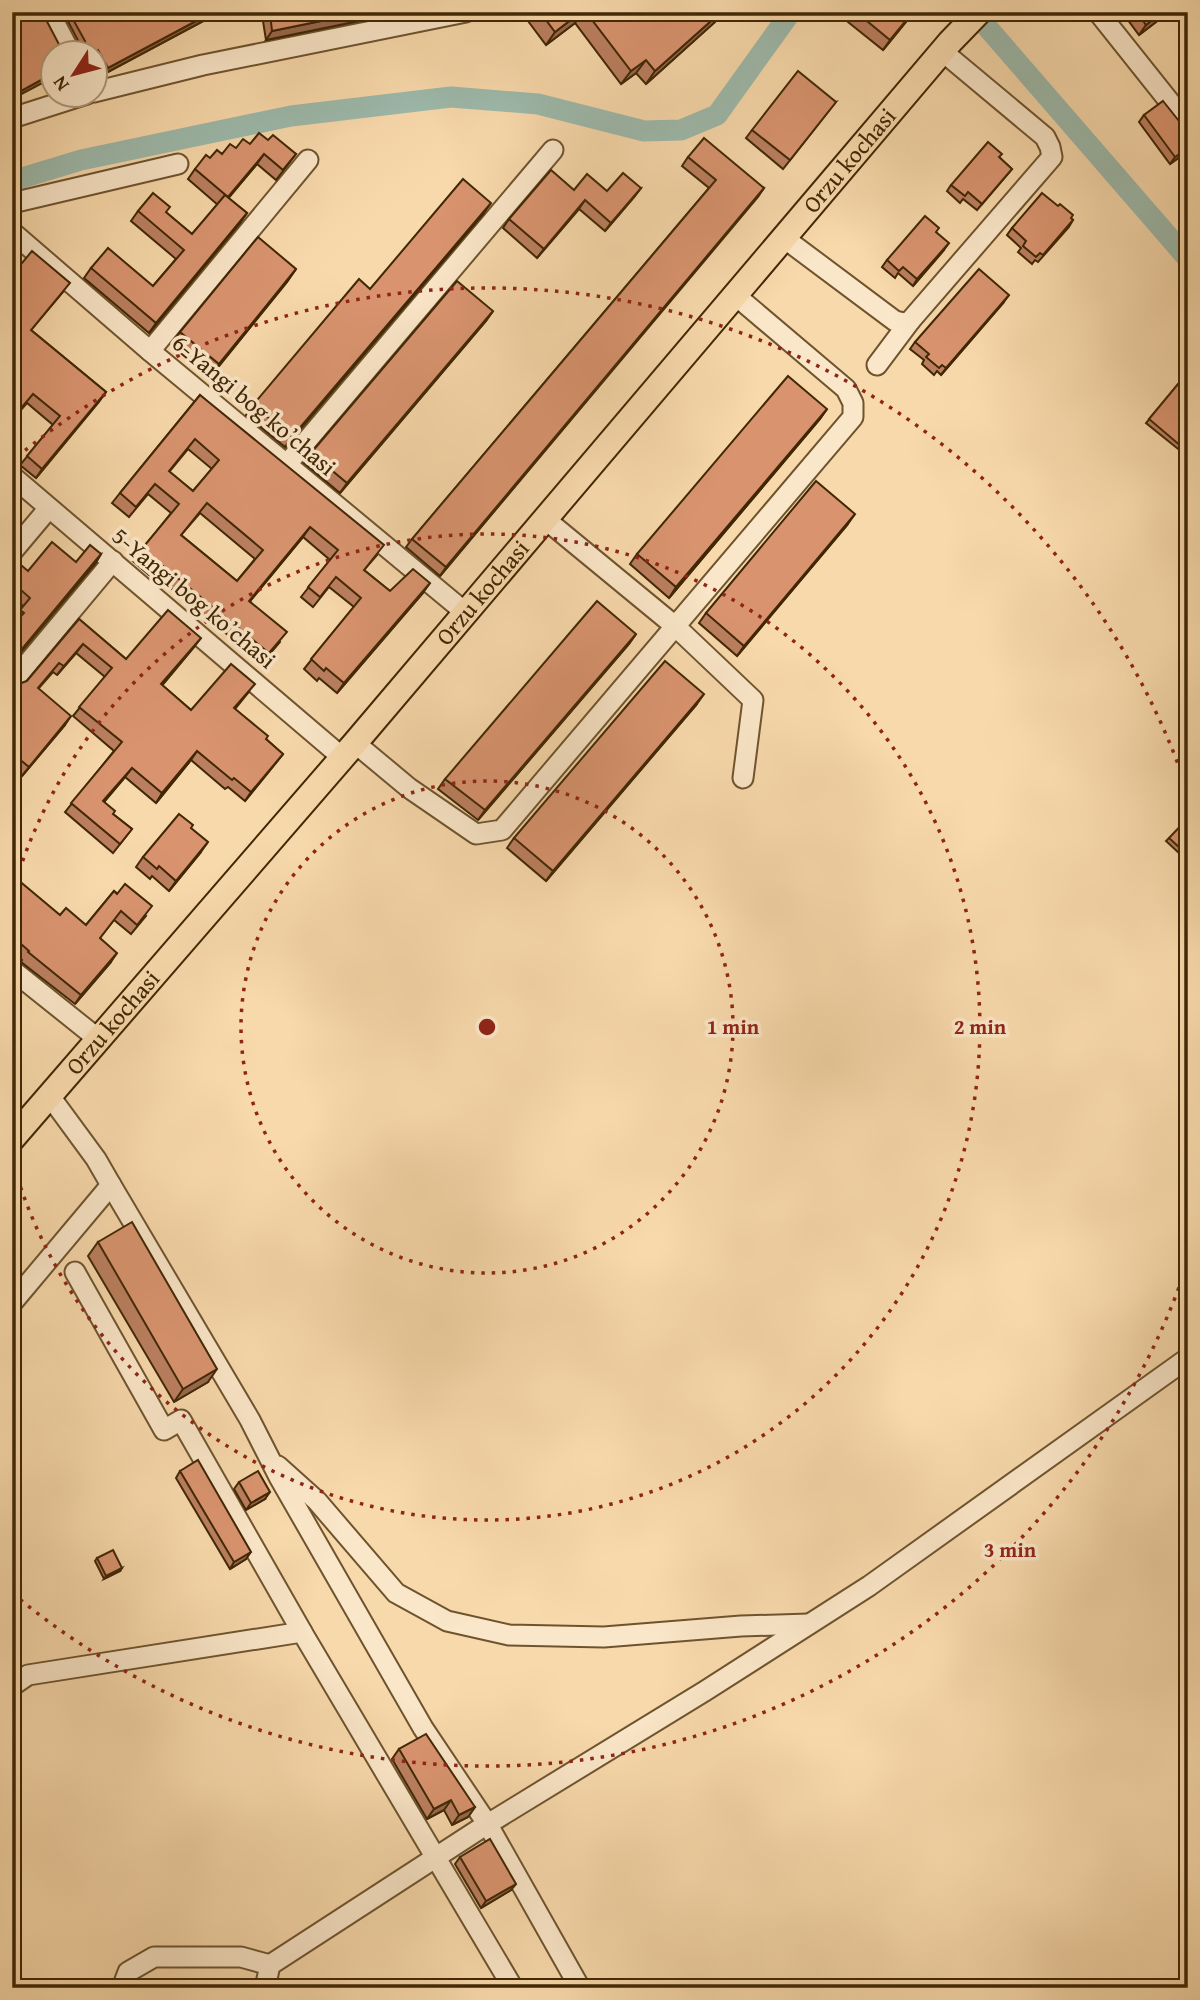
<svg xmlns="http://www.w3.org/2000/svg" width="1200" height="2000" font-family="'Gentium Book Plus',serif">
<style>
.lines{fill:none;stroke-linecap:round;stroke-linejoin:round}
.canal{stroke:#9dbaac;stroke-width:21}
.minor-casing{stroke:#6e542e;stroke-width:23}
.major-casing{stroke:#402705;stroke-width:28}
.minor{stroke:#fae6c8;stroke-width:19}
.major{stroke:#f8d9ab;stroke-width:24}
.wall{fill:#bb7f5f;stroke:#402705;stroke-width:2;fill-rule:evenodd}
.shaded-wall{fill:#98684e;stroke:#402705;stroke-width:2}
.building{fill:#d9946f;stroke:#402705;stroke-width:2;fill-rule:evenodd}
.ring{fill:none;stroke:#8f2418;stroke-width:3.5;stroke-dasharray:3.5 7}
.labels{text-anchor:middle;stroke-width:7;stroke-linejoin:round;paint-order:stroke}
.street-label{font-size:24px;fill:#402705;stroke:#fae6c8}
.centre{fill:#8f2418;stroke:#fae6c8;stroke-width:3.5}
.ring-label{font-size:21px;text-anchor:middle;font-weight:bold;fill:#8f2418;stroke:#fae6c8;stroke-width:7;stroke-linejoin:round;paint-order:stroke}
</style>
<rect width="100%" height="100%" fill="#f8d9ab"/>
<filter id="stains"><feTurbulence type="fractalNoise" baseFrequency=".00286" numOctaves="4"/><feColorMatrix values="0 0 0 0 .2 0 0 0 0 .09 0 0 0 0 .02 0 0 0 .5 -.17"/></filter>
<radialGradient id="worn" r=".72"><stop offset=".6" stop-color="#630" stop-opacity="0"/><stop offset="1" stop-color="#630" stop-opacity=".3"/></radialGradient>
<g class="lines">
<g class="canal">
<polyline points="974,12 1188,259"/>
<polyline points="12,181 81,160 291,116 451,97 538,104 644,131 681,130 717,115 791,12"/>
</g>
<defs>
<g id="minor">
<polyline points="49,12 70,52"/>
<polyline points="1098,12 1188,125"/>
<polyline points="94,92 203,65 466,12"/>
<polyline points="12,118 87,94"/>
<polyline points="12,203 178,164"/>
<polyline points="12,232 150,351 466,613"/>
<polyline points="784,238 895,321 904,323 910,321 1052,157 1050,147 1045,137 942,51"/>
<polyline points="150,351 308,160"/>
<polyline points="877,365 910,321"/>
<polyline points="287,464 553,150"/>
<polyline points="12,476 343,758"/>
<polyline points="545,519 675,626 753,700 743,778"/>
<polyline points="12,552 49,508"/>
<polyline points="12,682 113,561"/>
<polyline points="355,743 409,788 476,834 502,830 853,417 853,403 846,389 735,295"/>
<polyline points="12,970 97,1038"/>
<polyline points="49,1095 96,1159 111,1185 250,1420 279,1477 423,1728 488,1825 580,1988"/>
<polyline points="75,1272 164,1430 181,1420 302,1632"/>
<polyline points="12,1303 111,1185"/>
<polyline points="278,1466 317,1501 396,1593 447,1621 509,1635 604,1637 741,1626 809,1624"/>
<polyline points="12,1686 28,1675 302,1632 513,1988"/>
<polyline points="122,1988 128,1972 154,1957 241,1957 270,1965"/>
<polyline points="265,1988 270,1965 478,1830 705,1691 869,1586 1188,1358"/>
</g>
<g id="major">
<path id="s1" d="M12 1139 355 743 950 42 979 12"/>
</g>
</defs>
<use href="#minor" class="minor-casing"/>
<use href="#major" class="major-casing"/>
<use href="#minor" class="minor"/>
<use href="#major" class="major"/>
</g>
<g class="wall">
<polygon points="63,12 220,12 104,74 95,55 82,52 81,46"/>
<polygon points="403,12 266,40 263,21 270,13 272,12"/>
<polygon points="534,12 726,12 646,84 636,73 621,84 575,23 546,45 528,21"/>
<polygon points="839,12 914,12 883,50 838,14"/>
<polygon points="1122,12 1169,12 1139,35"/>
<polygon points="836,102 783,169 746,138 752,130"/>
<polygon points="1144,115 1183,126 1188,151 1170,164 1139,122"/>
<polygon points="268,140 296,154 276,180 257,164 228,198 247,213 240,223 149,333 84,278 91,268 153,286 176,259 131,221 138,211 166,213 192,234 218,205 188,179 195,169 210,158 236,148"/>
<polygon points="688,157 764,188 440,576 406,547 412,539 709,188 682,166"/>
<polygon points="999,157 1012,169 977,210 963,199 960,203 947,191 951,185"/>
<polygon points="641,188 634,197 605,231 579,209 537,258 503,228 509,219 574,190 607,191"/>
<polygon points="484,213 285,447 246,415 253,405 370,289"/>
<polygon points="1071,218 1073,220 1069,227 1038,262 1035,260 1032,264 1018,252 1021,248 1007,235 1012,228"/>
<polygon points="936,232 944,250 913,286 898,273 895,278 882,267 887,260"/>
<polygon points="296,269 287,282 210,377 171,345 180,332"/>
<polygon points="12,275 63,292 31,330 106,392 36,478 20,465 53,425 27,403 12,420 12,360 14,358 12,356"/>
<polygon points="1004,302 941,375 937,371 934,375 922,364 924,360 910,349 915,342"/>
<polygon points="493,311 486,321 340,493 304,463 311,453"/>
<polygon points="1188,372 1188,457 1146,423"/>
<path d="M200 395 377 555 364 570 390 591 423 593 337 693 319 678 317 681 304 669 354 607 329 587 313 607 301 597 330 560 303 537 250 601 280 642 262 663 151 572 149 575 133 561 171 513 148 494 129 517 112 503 120 493ZM188 449 212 469 193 491 169 472ZM200 513 255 559 237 581 181 535Z"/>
<polygon points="827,409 820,419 669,598 630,564 637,554"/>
<polygon points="848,524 737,656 699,623 706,613"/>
<polygon points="101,554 95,564 16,621 13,619 23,606 12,597 12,561 28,571 76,562"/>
<polygon points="79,619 126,659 194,647 162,685 191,710 248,693 235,709 266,739 283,754 245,801 228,787 225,789 191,760 156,803 125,777 104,802 113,814 132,829 113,853 65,812 114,751 73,716 105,677 76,653 57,675 53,672 38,689 65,725 22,776 12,768 12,683 17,685 27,681"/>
<polygon points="636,634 629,644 478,820 438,789 445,779"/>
<polygon points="697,704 546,881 507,848 514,838"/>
<polygon points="191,828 201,852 169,891 152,876 150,879 136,867 143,857"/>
<polygon points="1169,838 1188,843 1179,853 1166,841"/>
<polygon points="12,884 60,915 86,925 114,891 146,916 131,934 114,920 100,938 111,962 75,1004 21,962 22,960 12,951"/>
<polygon points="98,1242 208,1382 174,1402 88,1256"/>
<polygon points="180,1471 246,1559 230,1569 176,1478"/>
<polygon points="239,1482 265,1499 246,1510 234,1489"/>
<polygon points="97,1558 120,1571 104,1579 95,1561"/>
<polygon points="399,1749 475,1807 468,1817 452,1825 444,1810 427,1819 392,1759"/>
<polygon points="460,1857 511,1890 481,1908 455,1864"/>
</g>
<g class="shaded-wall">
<polygon points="213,12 220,12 104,74 108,68"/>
<polygon points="365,12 403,12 266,40 272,31"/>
<polygon points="581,12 582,12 575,23 546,45 555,32"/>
<polygon points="721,12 726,12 646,84 655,71"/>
<polygon points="913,12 914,12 883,50 890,40"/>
<polygon points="1162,12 1169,12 1139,35 1146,25"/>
<polygon points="646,60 636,73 621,84 631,71"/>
<polygon points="52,74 52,78 12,99 12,96"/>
<polygon points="1188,148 1188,151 1170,164 1175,157"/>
<polygon points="264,154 257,164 221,207 228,197"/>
<polygon points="641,188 634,197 605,231 611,223"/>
<polygon points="764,188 758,197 440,576 446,567"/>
<polygon points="585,200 579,209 537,258 544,249"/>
<polygon points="491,203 484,213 285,447 292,437"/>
<polygon points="247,213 240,223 149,333 156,323"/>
<polygon points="949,243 944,250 913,286 917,279"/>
<polygon points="296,269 287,282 210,377 219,364"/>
<polygon points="1009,295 1004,302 941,375 946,368"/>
<polygon points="493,311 486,321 340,493 347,483"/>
<polygon points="106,392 99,402 36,478 42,469"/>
<polygon points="827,409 820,419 669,598 676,587"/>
<polygon points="855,514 848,524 737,656 744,646"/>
<polygon points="310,527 303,537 242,611 249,601"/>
<polygon points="101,554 95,564 12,663 12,661"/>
<polygon points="430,583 423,593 337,693 344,683"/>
<polygon points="636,634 629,644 478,820 485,810"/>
<polygon points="201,638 194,647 155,694 161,684"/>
<polygon points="83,644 76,653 57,675 64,666"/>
<polygon points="704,694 697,704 546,881 553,871"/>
<polygon points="71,716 65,725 22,776 29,767"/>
<polygon points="197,751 191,760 156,803 162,793"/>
<polygon points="283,754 276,763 245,801 251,792"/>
<polygon points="132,768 125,777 97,810 103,801"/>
<polygon points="208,842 201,852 169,891 176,881"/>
<polygon points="117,953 111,962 75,1004 81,995"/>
<polygon points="217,1369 208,1382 174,1402 183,1389"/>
<polygon points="270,1492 265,1499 246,1510 251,1503"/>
<polygon points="251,1552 246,1559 230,1569 234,1562"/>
<polygon points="122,1568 120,1571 104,1579 106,1576"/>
<polygon points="451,1800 444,1810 427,1819 434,1809"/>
<polygon points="475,1807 468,1817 452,1825 459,1815"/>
<polygon points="516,1884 511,1890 481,1908 486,1901"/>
</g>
<g class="building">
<polygon points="12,12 42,12 63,52 52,52 52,74 12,96"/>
<polygon points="69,12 213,12 108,68 98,50 93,52 83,52 86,48 85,41"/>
<polygon points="272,12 365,12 272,31 270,13"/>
<polygon points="540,12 581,12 555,32"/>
<polygon points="586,12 721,12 655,71 646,60 631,71"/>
<polygon points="856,12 913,12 890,40"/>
<polygon points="1137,12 1162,12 1146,25"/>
<polygon points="798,71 836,102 790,160 752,130"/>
<polygon points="1163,101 1183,126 1188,128 1188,148 1175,157 1144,115"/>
<polygon points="259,133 268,140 273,135 296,154 283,170 264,154 228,197 195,169 206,155 210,158 217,150 222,154 230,144 236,148 243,139 250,144"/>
<polygon points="704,138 764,188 446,567 412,539 716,180 688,157"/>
<polygon points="988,142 1002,154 999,157 1012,169 982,204 968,192 965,196 951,185"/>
<polygon points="551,170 574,190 587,174 607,191 623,173 641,188 611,223 585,200 544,249 509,219"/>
<polygon points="463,179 491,203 292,437 253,405 359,279 370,289"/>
<polygon points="153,193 170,207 166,212 192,234 225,195 247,213 156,323 91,268 108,248 153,286 184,250 138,211"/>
<polygon points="1042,193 1058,206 1060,204 1073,215 1071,218 1073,220 1043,255 1040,253 1036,257 1023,246 1026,241 1012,228"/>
<polygon points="925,216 939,228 936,232 949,243 917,279 903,267 899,271 887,260"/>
<polygon points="258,237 296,269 219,364 180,332"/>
<polygon points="32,251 70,283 31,330 106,392 42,469 27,456 60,416 33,394 12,419 12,360 21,349 12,341 12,275"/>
<polygon points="979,269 1009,295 946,368 942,365 939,368 926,357 929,354 915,342"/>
<polygon points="457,281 493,311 347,483 311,453"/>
<polygon points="1188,372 1188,452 1149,419"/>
<polygon points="788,376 827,409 676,587 637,554"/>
<path d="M200 395 384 545 364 570 390 591 413 569 430 583 344 683 326 668 324 671 311 659 361 598 336 577 320 597 308 587 338 550 310 527 249 601 287 632 269 653 158 562 156 565 140 551 179 504 155 484 136 507 120 493ZM195 439 219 460 193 491 169 471ZM207 503 263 550 237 581 181 535Z"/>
<polygon points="12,478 19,484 12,492"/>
<polygon points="816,481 855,514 744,646 706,613"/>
<polygon points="52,542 76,562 90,545 101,554 12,661 12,626 24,613 20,610 30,598 12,582 12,561 14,559 28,571"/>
<polygon points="597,601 636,634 485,810 445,779"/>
<polygon points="168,610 201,638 161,684 191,710 231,664 255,684 234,708 268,736 266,739 283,754 251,792 234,778 232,780 197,751 162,793 132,768 103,801 115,811 113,814 132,829 120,844 71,803 122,742 79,707 112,668 83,644 64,666 59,663 38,688 71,716 29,767 12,753 12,683 17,685 27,681 79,619 126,659"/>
<polygon points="665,661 704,694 553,871 514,838"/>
<polygon points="179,814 193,825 191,828 208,842 176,881 159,866 157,869 143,857"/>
<polygon points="1188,818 1188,842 1181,849 1169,838"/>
<polygon points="17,879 60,915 66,908 86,925 114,891 117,894 125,884 152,906 137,925 121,911 100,938 117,953 81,995 28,952 29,951 12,936 12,884"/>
<polygon points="132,1222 217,1369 183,1389 98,1242"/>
<polygon points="198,1460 251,1552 234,1562 180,1471"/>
<polygon points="258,1471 270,1492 251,1503 239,1482"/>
<polygon points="113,1550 122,1568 106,1576 97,1558"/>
<polygon points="426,1734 475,1807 459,1815 451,1800 434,1809 399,1749"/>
<polygon points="490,1839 516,1884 486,1901 460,1857"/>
</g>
<g class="ring">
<circle cx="487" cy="1027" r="246"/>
<path d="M13 891A493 493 0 1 1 13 1163"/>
<path d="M1186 1268A739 739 0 0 1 17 1597M17 457A739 739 0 0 1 1186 786"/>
</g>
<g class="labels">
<g class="street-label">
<text dy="8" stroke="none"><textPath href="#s1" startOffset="1288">Orzu kochasi</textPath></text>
<text transform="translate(254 405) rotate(40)" y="8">6-Yangi bog koʼchasi</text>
<text dy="8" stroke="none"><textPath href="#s1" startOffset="721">Orzu kochasi</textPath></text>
<text transform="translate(194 598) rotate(40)" y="8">5-Yangi bog koʼchasi</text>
<text dy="8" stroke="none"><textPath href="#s1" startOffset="154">Orzu kochasi</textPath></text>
</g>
</g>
<circle cx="487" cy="1027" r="10" class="centre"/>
<g class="ring-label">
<text x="733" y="1034">1 min</text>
<text x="980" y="1034">2 min</text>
<text x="1010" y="1557">3 min</text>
</g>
<rect width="1200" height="2000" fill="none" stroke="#f8d9ab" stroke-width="42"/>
<rect x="14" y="14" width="1172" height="1972" fill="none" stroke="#402705" stroke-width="3.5"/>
<rect x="21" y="21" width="1158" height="1958" fill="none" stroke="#402705" stroke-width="2"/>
<g transform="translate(74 74) rotate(234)"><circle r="33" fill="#fae6c8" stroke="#b09a7a" stroke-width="2"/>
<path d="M0-5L12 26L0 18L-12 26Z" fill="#8f2418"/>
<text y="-10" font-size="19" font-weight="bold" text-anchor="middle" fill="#402705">N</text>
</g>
<rect width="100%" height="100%" filter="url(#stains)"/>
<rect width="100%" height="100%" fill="url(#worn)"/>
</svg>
